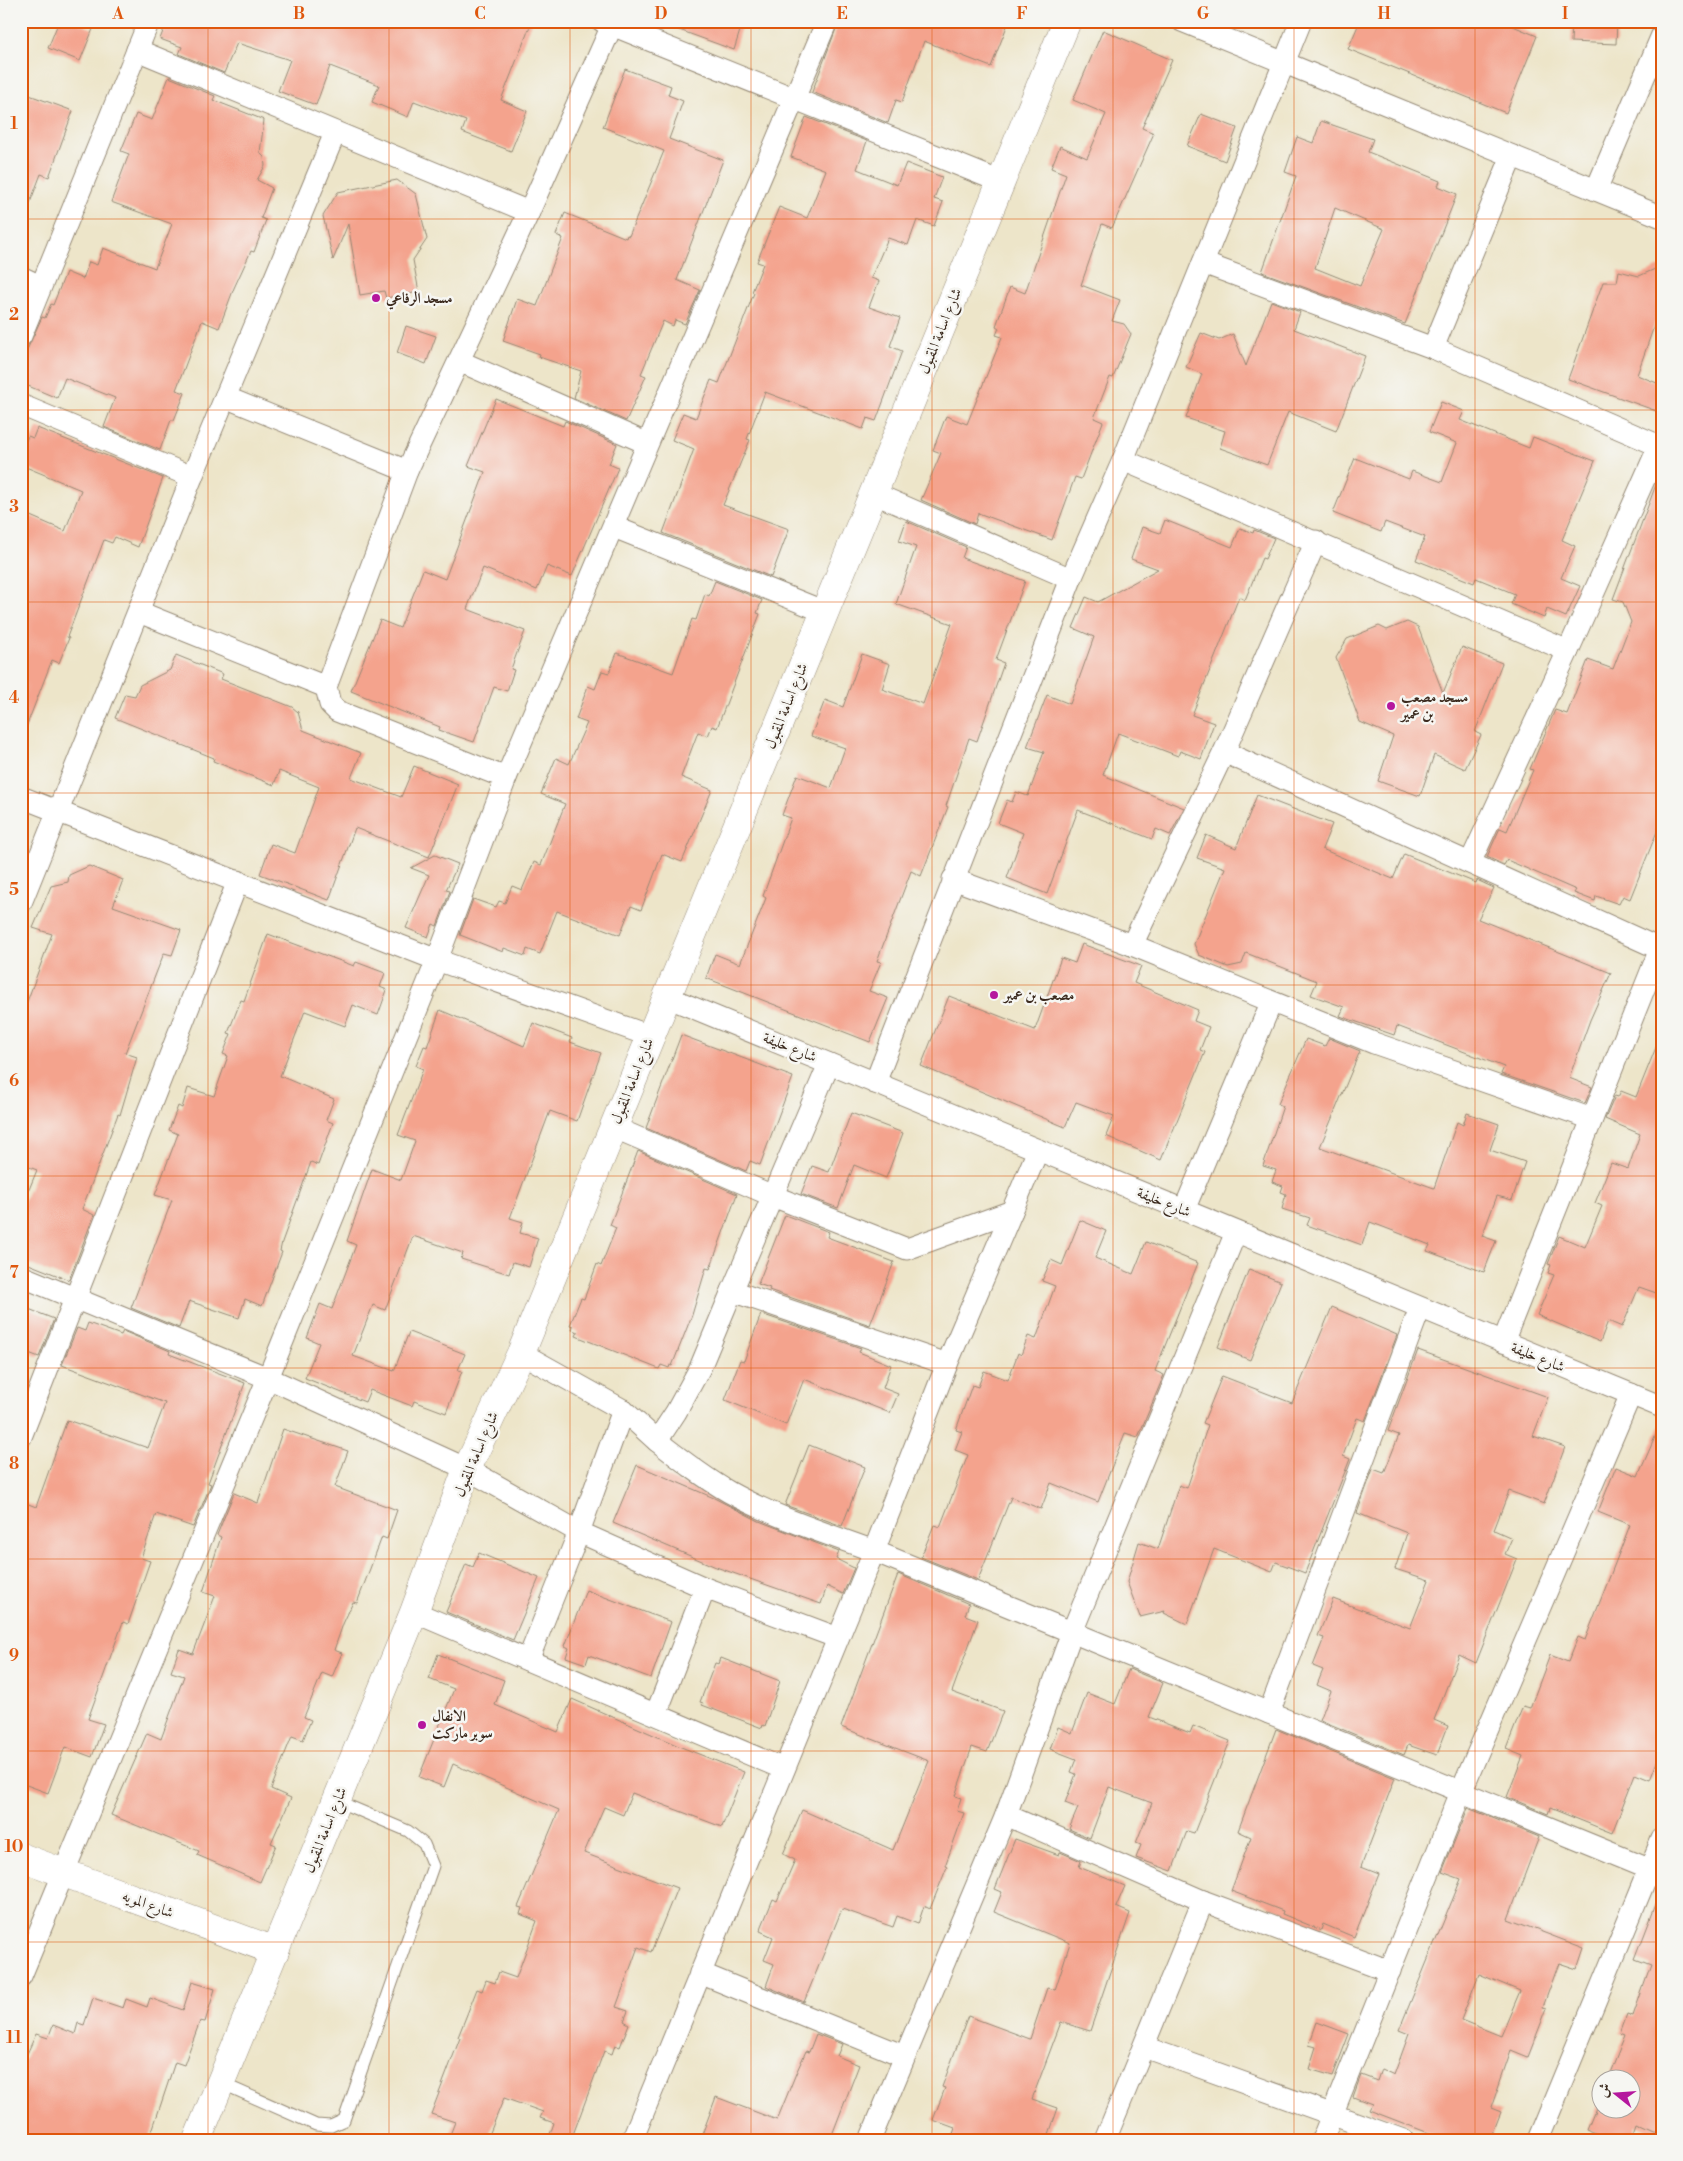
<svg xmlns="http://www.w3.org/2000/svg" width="1683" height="2161" font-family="'Libre Bodoni',Amiri,serif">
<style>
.building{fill:#f4a38d;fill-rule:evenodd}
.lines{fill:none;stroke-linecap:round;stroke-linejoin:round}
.service-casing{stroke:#948874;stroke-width:13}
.minor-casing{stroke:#948874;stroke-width:23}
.tertiary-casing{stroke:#948874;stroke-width:29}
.service{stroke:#fff;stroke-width:11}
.minor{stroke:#fff;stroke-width:21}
.tertiary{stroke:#fff;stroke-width:28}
.grid{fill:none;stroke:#df570d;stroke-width:1;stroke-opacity:0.55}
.poi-dot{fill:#b5179e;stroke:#f6f6f2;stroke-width:2}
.labels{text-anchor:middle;stroke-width:5;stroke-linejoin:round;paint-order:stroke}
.poi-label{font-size:15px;font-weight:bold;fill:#3b2a1e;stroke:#f6f6f2;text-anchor:start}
.street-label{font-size:15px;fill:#3b2a1e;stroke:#f6f6f2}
.neatline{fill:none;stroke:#df570d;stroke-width:2}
.grid-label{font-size:16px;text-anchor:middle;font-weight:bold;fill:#df570d}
</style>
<rect width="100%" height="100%" fill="#f6f6f2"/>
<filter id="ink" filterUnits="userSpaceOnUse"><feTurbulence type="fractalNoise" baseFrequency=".02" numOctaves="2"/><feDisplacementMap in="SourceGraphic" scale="10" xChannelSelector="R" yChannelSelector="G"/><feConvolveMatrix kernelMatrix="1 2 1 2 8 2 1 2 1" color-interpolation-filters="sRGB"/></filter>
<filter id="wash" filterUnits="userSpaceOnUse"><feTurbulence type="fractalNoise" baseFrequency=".0096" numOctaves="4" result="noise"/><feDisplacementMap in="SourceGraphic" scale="20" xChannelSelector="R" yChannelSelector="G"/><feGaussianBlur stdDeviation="1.12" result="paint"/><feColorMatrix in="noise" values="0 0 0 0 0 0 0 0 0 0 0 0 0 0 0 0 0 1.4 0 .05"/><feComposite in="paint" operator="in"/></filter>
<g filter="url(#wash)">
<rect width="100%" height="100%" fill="#ede5c9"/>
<g id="blocks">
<g class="building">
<polygon points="59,21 73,21 93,29 80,61 48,48"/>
<polygon points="167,21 532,21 501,100 527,111 511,151 462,132 466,121 414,101 408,117 372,102 379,85 330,66 316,105 278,91 290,60 237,43 224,73 179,54 182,47 160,39"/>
<polygon points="664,21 743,21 734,50 663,24"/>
<polygon points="839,21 1009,21 991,67 924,41 902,102 896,100 888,123 812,92"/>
<polygon points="1360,21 1501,21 1537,36 1506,113 1348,49"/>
<polygon points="1572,21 1617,21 1616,44 1571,42"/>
<polygon points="1103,30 1172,60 1142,128 1154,133 1112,228 1102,224 1081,285 1120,300 1112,321 1124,324 1131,334 1113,378 1110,377 1094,418 1103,422 1081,479 1075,477 1052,540 978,513 975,524 921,500 941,453 933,450 946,416 967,424 1002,337 996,335 999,328 996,326 1010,287 1025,293 1066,174 1051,168 1060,146 1087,158 1106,114 1073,100"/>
<polygon points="625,69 671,86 668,95 683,101 669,139 723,160 677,280 700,290 685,324 675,320 673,326 663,321 641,374 646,376 626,421 574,398 581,371 539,357 540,354 503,341 517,299 537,306 563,238 556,235 565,213 626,238 627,235 629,236 664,151 603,127"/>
<polygon points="169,77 215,96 213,100 264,120 260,153 264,157 265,166 257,180 272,188 261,218 266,220 254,252 251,251 234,288 219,328 202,321 176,390 185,393 174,420 171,420 160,450 104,427 115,398 65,378 57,398 21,383 21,363 42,317 45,318 51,304 53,305 66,272 83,279 89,262 97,265 103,248 155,268 172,224 111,202 129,154 121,151 136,114 152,120"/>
<polygon points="21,92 73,111 49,177 41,174 23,221 21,221"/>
<polygon points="1201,114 1237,128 1225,161 1187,146"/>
<polygon points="806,117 867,141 857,169 897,185 906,163 942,177 934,199 943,202 934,226 917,220 908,245 888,238 871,278 879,281 869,307 900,318 890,346 902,351 876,421 867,418 863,429 765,392 747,439 750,440 723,505 789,529 771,577 663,533 694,449 672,440 683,413 696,418 711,380 719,383 754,293 752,292 763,264 757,262 779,207 807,218 826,170 791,157"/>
<path d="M1321 121 1373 139 1368 152 1440 181 1438 186 1457 194 1405 324 1262 272 1296 176 1285 172 1297 137 1313 143ZM1335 208 1384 229 1360 286 1315 268Z"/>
<polygon points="397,180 416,194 427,239 413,260 419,292 386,298 384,291 360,295 348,224 333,260 323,216 338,192"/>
<polygon points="1662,266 1662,303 1637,375 1662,385 1662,413 1568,379 1603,282 1617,282 1619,271 1639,276"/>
<polygon points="1271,301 1300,312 1294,329 1365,356 1336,431 1288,412 1267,465 1220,448 1225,431 1186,418 1202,374 1186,367 1201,333 1219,340 1233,334 1246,366"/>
<polygon points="406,326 436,336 426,364 397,353"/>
<polygon points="496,399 563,426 565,421 617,444 609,464 618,468 572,576 547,566 537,590 483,568 467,609 525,631 511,669 514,670 507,691 494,687 474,742 439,730 440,727 351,691 380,620 400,628 423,570 445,579 485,472 468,466"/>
<polygon points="1441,402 1464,411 1460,420 1529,448 1533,437 1595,461 1562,540 1575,546 1561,578 1580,586 1566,617 1547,609 1544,618 1511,604 1515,594 1476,578 1474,583 1416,560 1425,537 1385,522 1381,532 1333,513 1355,458 1409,479 1412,471 1442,482 1457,443 1429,432"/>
<polygon points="37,428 163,478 138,547 115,537 112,543 104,540 67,637 69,638 59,663 52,660 23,735 21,512 65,531 81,490 21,465 21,452 28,436 33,438"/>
<polygon points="1660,474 1662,819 1630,899 1623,896 1619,904 1596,896 1595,901 1574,893 1576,890 1507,860 1504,865 1487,857 1500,828 1507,831 1533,770 1530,769 1555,710 1567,714 1588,660 1613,669 1631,622 1623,602 1613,599"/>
<polygon points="1165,520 1232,547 1240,528 1253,533 1254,530 1274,538 1265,559 1262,558 1245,600 1239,597 1192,715 1214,723 1201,759 1180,751 1178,756 1118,733 1103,775 1184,808 1170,835 1156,829 1152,839 1078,810 1047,894 1007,878 1023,833 998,823 1007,800 1012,802 1016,792 1028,796 1044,752 1027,747 1047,695 1070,704 1094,637 1073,628 1086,597 1098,602 1158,569 1131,559 1142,527 1160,533"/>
<polygon points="906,521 966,547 962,558 1025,581 996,660 1004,663 977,741 969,738 946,806 948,807 921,876 911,871 877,961 881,962 869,991 888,998 870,1042 706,978 715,954 740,964 766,898 763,896 791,818 782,815 797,775 831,788 845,748 811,736 825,700 843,707 862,654 890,664 882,689 923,704 952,624 896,604 916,547 899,541"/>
<polygon points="715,581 762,600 757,613 760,614 717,728 712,726 708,736 698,732 681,777 712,790 682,862 662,854 641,910 631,906 620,935 557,911 540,954 527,949 525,956 504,948 503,952 460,935 473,899 496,907 499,901 505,903 512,886 522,890 534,862 541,865 565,804 541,794 556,758 569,764 587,723 576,719 588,686 595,689 602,671 609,673 617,653 673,673 692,619 696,620 705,594 709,596"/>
<polygon points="1407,622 1418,627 1443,693 1462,647 1502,663 1475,732 1481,735 1465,769 1434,755 1420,796 1378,781 1393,736 1360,722 1336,658 1347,639 1379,626 1387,630"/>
<polygon points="176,655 223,674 221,679 292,707 298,712 303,730 361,753 351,778 401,797 414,766 458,784 429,857 355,828 329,900 260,874 271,844 295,853 319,787 279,771 274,785 213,761 214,758 115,718 125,694 135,696 140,685 170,670"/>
<polygon points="1257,795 1332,824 1322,849 1393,879 1404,854 1476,883 1477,880 1494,888 1478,919 1611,973 1590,1020 1569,1078 1592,1087 1585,1103 1501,1074 1504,1067 1397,1026 1394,1035 1340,1016 1344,1007 1311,995 1317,981 1246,953 1242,964 1228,967 1199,955 1194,944 1225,868 1197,858 1206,835 1236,848"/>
<polygon points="435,855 458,864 446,890 450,891 437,926 433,924 428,937 406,928 429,875 411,868"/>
<polygon points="89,866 123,880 113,906 181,930 172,955 164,953 125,1053 137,1057 120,1115 118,1114 82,1209 94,1215 69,1280 21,1261 21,1209 37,1170 21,1164 21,1018 52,934 33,928 51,886 68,882 69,875"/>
<polygon points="268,934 354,966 356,962 385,973 380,987 387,990 378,1015 353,1005 345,1026 305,1011 280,1076 334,1099 326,1120 333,1123 318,1165 311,1162 282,1242 280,1251 282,1252 262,1306 245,1299 239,1318 189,1301 179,1328 131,1308 172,1200 155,1195 178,1134 169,1130 178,1106 182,1108 188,1088 214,1096 228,1056 223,1054 231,1034 228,1033 241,1000 244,1001"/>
<polygon points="1082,944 1141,966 1134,983 1198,1010 1194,1021 1209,1027 1200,1050 1205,1052 1161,1160 1106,1136 1114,1116 1076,1102 1065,1127 921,1066 949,996 1035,1030 1061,958 1075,963"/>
<polygon points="440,1010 524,1046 533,1023 572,1038 570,1042 601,1053 577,1121 550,1111 510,1218 523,1222 520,1233 538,1238 529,1267 513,1262 509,1274 461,1259 463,1253 413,1236 385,1310 373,1305 353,1356 394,1371 409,1332 465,1354 458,1370 462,1371 446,1413 414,1401 412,1406 370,1390 365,1402 305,1378 319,1343 307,1338 320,1304 332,1309 356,1245 347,1241 372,1169 401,1180 415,1141 398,1135 423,1069 416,1066 424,1046 427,1047"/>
<polygon points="681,1035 793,1077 760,1165 750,1161 746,1171 646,1128"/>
<polygon points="1661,1035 1662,1295 1639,1287 1622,1327 1608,1321 1600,1342 1537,1315 1554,1275 1548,1273 1551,1265 1548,1264 1559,1236 1585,1247 1602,1206 1595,1203 1611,1163 1628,1169 1640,1134 1605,1119 1615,1096 1618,1097 1621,1091 1636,1097"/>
<polygon points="1329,1038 1360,1051 1320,1147 1434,1188 1457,1122 1463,1125 1467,1113 1499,1124 1490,1150 1525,1162 1512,1200 1497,1196 1482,1236 1496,1241 1484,1272 1427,1251 1430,1245 1370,1222 1362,1245 1307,1225 1310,1218 1282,1209 1286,1194 1281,1192 1283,1186 1272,1182 1276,1170 1263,1166 1283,1106 1278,1104 1306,1039 1325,1046"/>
<polygon points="851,1113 903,1133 886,1178 854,1165 838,1208 801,1194 812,1166 829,1172"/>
<polygon points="638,1151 737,1194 710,1269 706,1268 692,1315 672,1366 670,1365 669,1368 661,1365 659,1369 576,1336 578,1332 572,1330 573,1326 570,1325 581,1298 584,1299 597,1264 601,1266 616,1228 610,1225"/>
<polygon points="785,1215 829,1232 827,1237 894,1262 870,1325 769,1290 770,1288 758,1284"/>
<polygon points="1080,1220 1106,1231 1095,1258 1133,1274 1146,1242 1198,1263 1155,1371 1164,1375 1138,1437 1125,1433 1098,1502 1051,1483 1041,1509 1011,1497 978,1580 921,1557 934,1525 940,1527 968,1455 955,1450 962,1432 956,1430 972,1385 978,1387 984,1371 1008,1380 1018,1353 1021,1355 1028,1336 1036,1339 1055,1286 1042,1281 1051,1260 1062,1265"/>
<polygon points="1249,1269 1281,1282 1250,1360 1218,1347"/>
<polygon points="21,1306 54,1319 39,1357 21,1350"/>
<polygon points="1332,1307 1397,1335 1365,1421 1357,1418 1343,1456 1350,1459 1305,1573 1276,1562 1272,1572 1214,1549 1187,1624 1164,1613 1165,1611 1140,1617 1127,1582 1139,1542 1158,1549 1179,1485 1187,1488 1208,1425 1203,1423 1222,1376 1292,1403"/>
<polygon points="761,1314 861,1348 859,1352 891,1365 883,1388 898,1394 890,1413 804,1379 786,1425 725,1400 740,1360 744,1361"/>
<polygon points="88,1323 121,1335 123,1331 170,1351 169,1354 245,1383 208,1483 211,1484 193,1527 156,1514 141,1558 150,1561 128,1624 123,1622 88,1719 104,1724 92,1757 65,1747 48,1793 21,1783 21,1501 36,1507 67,1420 148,1448 165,1403 62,1365 77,1328 85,1331"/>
<polygon points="1418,1350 1548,1397 1533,1436 1565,1447 1544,1504 1509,1491 1494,1530 1512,1538 1505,1554 1517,1559 1476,1663 1459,1655 1434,1720 1448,1726 1437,1755 1408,1745 1404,1755 1320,1720 1331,1691 1317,1685 1323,1670 1313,1666 1324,1638 1318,1636 1333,1599 1410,1628 1429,1580 1395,1569 1407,1533 1357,1513 1373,1469 1384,1473 1399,1435 1388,1431"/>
<polygon points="1662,1421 1662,1749 1650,1780 1635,1774 1612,1833 1550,1808 1548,1814 1507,1797 1523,1756 1506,1749 1523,1706 1530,1708 1550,1655 1568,1662 1578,1637 1585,1640 1630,1525 1598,1512 1616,1467 1638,1476"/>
<polygon points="283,1429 348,1451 335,1487 397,1510 387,1539 382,1537 357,1603 353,1602 343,1624 334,1650 342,1653 332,1677 322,1673 304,1717 311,1720 303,1740 292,1736 271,1789 291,1798 271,1843 276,1845 260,1882 197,1855 199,1851 111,1815 147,1733 161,1739 184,1676 171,1672 179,1649 193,1654 215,1596 203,1592 221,1537 217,1535 234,1493 258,1503"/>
<polygon points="809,1445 865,1467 842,1526 785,1505"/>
<polygon points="637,1465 714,1498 759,1521 839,1552 836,1559 854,1568 843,1594 827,1586 821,1604 716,1567 613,1523"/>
<polygon points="479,1553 539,1578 513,1640 446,1612 466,1564 473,1567"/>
<polygon points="898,1574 969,1604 965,1615 978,1620 952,1692 1003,1711 987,1752 972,1747 955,1796 961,1798 957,1811 964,1813 945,1866 947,1867 930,1909 924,1906 918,1924 897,1916 893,1927 842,1909 804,2002 766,1986 774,1964 764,1960 773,1937 760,1931 773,1899 777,1901 795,1860 783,1854 802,1810 893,1850 929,1761 841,1727"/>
<polygon points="586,1590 671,1622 651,1678 589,1655 586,1664 566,1657 569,1648 565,1646"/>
<polygon points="438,1654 504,1680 495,1705 558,1732 572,1699 681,1747 744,1772 722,1827 632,1793 623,1815 604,1807 584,1853 677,1888 651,1952 638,1947 616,2007 628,2011 624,2021 629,2024 620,2047 615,2045 612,2054 604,2051 571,2140 548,2140 554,2123 540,2118 543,2112 504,2098 487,2140 448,2140 455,2122 431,2114 460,2038 458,2037 477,1989 482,1991 486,1980 495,1983 499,1972 516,1978 537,1921 520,1914 522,1908 518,1907 559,1810 453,1764 444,1787 419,1777 454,1689 429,1679"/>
<polygon points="721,1658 780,1681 765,1726 763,1725 762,1728 702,1705 703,1703 700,1702 715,1663 719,1664"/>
<polygon points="1129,1669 1163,1683 1149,1717 1190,1733 1193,1726 1230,1741 1194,1833 1187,1831 1172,1871 1136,1858 1141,1845 1136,1843 1152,1803 1109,1787 1090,1838 1069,1829 1078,1808 1065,1803 1076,1774 1071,1772 1076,1759 1050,1749 1058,1727 1072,1733 1087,1693 1115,1704"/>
<polygon points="1276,1729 1395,1778 1361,1867 1379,1874 1354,1937 1323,1924 1321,1930 1282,1914 1283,1911 1231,1891 1251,1837 1238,1831"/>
<path d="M1468 1808 1539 1837 1508 1919 1584 1948 1577 1969 1559 1963 1543 2007 1547 2008 1528 2057 1511 2050 1491 2108 1501 2112 1490 2140H1447L1369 2110 1372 2104 1353 2097 1361 2075 1377 2081 1381 2069 1394 2075 1409 2034 1399 2030 1461 1879 1442 1872ZM1479 1974 1520 1991 1501 2036 1461 2020Z"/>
<polygon points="1015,1839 1059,1855 1060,1852 1081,1861 1079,1867 1125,1886 1116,1907 1130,1913 1090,2031 1061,2022 1032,2099 1058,2108 1047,2140 951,2140 955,2128 933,2120 945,2088 942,2087 968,2016 1030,2039 1047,1988 1055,1990 1070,1943 994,1912 1002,1892 995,1889"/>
<polygon points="1660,1894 1662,1895 1662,2137 1636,2125 1631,2140 1611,2140 1587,2130 1600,2098 1600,2108 1630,2108 1630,2078 1608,2078 1625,2035 1620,2033 1627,2014 1633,2016 1651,1965 1635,1959"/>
<polygon points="192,1982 215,1989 205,2022 200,2021 184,2065 175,2062 149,2140 21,2140 21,2067 36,2034 48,2038 53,2025 75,2034 78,2023 84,2025 93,1998 123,2008 126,1999 147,2007 150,1998 183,2010"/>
<polygon points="1317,2022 1349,2034 1333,2076 1309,2069 1316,2047 1309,2045"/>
<polygon points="816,2034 842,2044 837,2056 859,2065 830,2140 700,2140 716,2097 777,2120 797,2071 806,2051 809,2052"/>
</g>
</g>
</g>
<g filter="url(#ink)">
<use href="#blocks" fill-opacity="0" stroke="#948874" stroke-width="1"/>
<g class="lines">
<defs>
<polyline id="service" points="221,2083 316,2125 331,2126 344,2120 433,1866 424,1844 408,1831 337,1801"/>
<g id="minor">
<polyline points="602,21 1001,182"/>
<polyline points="1182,21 1662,217"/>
<polyline points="137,50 529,212"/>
<polyline points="1596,190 1662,35"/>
<polyline points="1203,263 1433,348 1662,447"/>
<polyline points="21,277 40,286"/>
<polyline points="21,336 149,21"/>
<polyline points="1433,348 1512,156"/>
<polyline points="459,361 646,443"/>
<polyline points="225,397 407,471"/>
<polyline points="21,405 192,477"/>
<polyline points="1123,460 1568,651"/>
<polyline points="873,493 1071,579"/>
<polyline points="614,527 825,612"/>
<polyline points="139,612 326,687"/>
<polyline points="1224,752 1660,949"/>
<polyline points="506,778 337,711 330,704 326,687 407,471 529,212 614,21"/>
<polyline points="21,797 437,960 650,1036"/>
<polyline points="1470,863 1568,651 1659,446"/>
<polyline points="953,879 1132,945 1374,1043 1592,1119"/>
<polyline points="21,903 192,477 335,133"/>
<polyline points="1132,945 1224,752 1316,541"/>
<polyline points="667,997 1662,1407"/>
<polyline points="875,1083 1071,579 1123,460 1301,21"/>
<polyline points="613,1127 773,1196 907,1249 1012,1211"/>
<polyline points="1184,1210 1271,1003"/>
<polyline points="21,1276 268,1378 467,1469 579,1532 705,1588 838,1638"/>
<polyline points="732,1291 829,1064"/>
<polyline points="1503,1342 1662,944"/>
<polyline points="521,1353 623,1410 657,1441 676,1412 700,1368 732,1291 947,1364"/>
<polyline points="21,1437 238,881"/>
<path d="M657 1441C680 1459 703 1477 729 1492 774 1517 825 1533 874 1551L1662 1874"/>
<polyline points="414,1612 784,1769"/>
<polyline points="528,1660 579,1532 623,1410"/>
<polyline points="1269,1713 1420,1308"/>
<polyline points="656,1714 705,1588"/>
<polyline points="1006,1815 1203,1901 1390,1971"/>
<polyline points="700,1973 904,2056"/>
<polyline points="21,1976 268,1378 437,960 506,778 827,21"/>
<polyline points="1144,2047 1403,2140"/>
<polyline points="632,2140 874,1551 947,1364 1038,1150"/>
<polyline points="870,2140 1006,1815 1072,1632 1236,1232"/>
<polyline points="1105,2140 1203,1901"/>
<polyline points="1322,2140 1461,1792 1631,1394"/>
<polyline points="1538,2140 1662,1839"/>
</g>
<g id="tertiary">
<polyline points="21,1857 275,1951"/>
<polyline points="197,2140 414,1612 467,1469 521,1353 1067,21"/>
</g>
</defs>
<use href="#service" class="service-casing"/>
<use href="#minor" class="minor-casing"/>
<use href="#tertiary" class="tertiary-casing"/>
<use href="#service" class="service"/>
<use href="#minor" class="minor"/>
<use href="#tertiary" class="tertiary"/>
</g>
</g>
<path class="grid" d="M208 21V2140M389 21V2140M570 21V2140M751 21V2140M932 21V2140M1113 21V2140M1294 21V2140M1475 21V2140M21 219H1662M21 410H1662M21 602H1662M21 793H1662M21 985H1662M21 1176H1662M21 1368H1662M21 1559H1662M21 1751H1662M21 1942H1662"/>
<g class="poi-dot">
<circle cx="376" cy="298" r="5"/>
<circle cx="1391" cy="706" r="5"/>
<circle cx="994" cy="995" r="5"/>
<circle cx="422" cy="1725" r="5"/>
</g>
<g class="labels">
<g class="poi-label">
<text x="386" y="303">مسجد الرفاعي</text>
<text x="1401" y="702">مسجد مصعب<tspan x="1401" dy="17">بن عمير</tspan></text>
<text x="1004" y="1000">مصعب بن عمير</text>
<text x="432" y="1721">الانفال<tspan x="432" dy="17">سوبر ماركت</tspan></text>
</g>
<g class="street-label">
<text transform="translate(940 331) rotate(-68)" y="5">شارع اسامة المقبول</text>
<text transform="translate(786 706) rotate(-68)" y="5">شارع اسامة المقبول</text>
<text transform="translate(790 1047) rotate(22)" y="5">شارع خليفة</text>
<text transform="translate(632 1081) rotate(-68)" y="5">شارع اسامة المقبول</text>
<text transform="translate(1164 1202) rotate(22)" y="5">شارع خليفة</text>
<text transform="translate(1538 1357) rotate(22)" y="5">شارع خليفة</text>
<text transform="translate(476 1454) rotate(-67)" y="5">شارع اسامة المقبول</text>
<text transform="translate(325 1830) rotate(-68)" y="5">شارع اسامة المقبول</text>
<text transform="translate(148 1904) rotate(20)" y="5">شارع المويه</text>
</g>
</g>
<rect width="1683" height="2161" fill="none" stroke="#f6f6f2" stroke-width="55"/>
<g transform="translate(1616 2094) rotate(287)"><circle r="24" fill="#f6f6f2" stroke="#aba49d"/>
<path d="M0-4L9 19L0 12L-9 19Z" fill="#b5179e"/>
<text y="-8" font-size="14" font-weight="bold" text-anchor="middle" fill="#3b2a1e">ش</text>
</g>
<rect x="28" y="28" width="1628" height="2106" class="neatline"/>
<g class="grid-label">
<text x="118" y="19">A</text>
<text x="299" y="19">B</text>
<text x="480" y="19">C</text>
<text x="661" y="19">D</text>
<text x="842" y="19">E</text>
<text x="1022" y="19">F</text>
<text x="1203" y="19">G</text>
<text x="1384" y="19">H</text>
<text x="1565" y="19">I</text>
<text x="14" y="129">1</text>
<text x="14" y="320">2</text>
<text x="14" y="512">3</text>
<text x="14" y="703">4</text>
<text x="14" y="895">5</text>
<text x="14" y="1086">6</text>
<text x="14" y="1278">7</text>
<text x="14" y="1469">8</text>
<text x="14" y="1661">9</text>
<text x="14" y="1852">10</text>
<text x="14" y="2043">11</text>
</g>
</svg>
